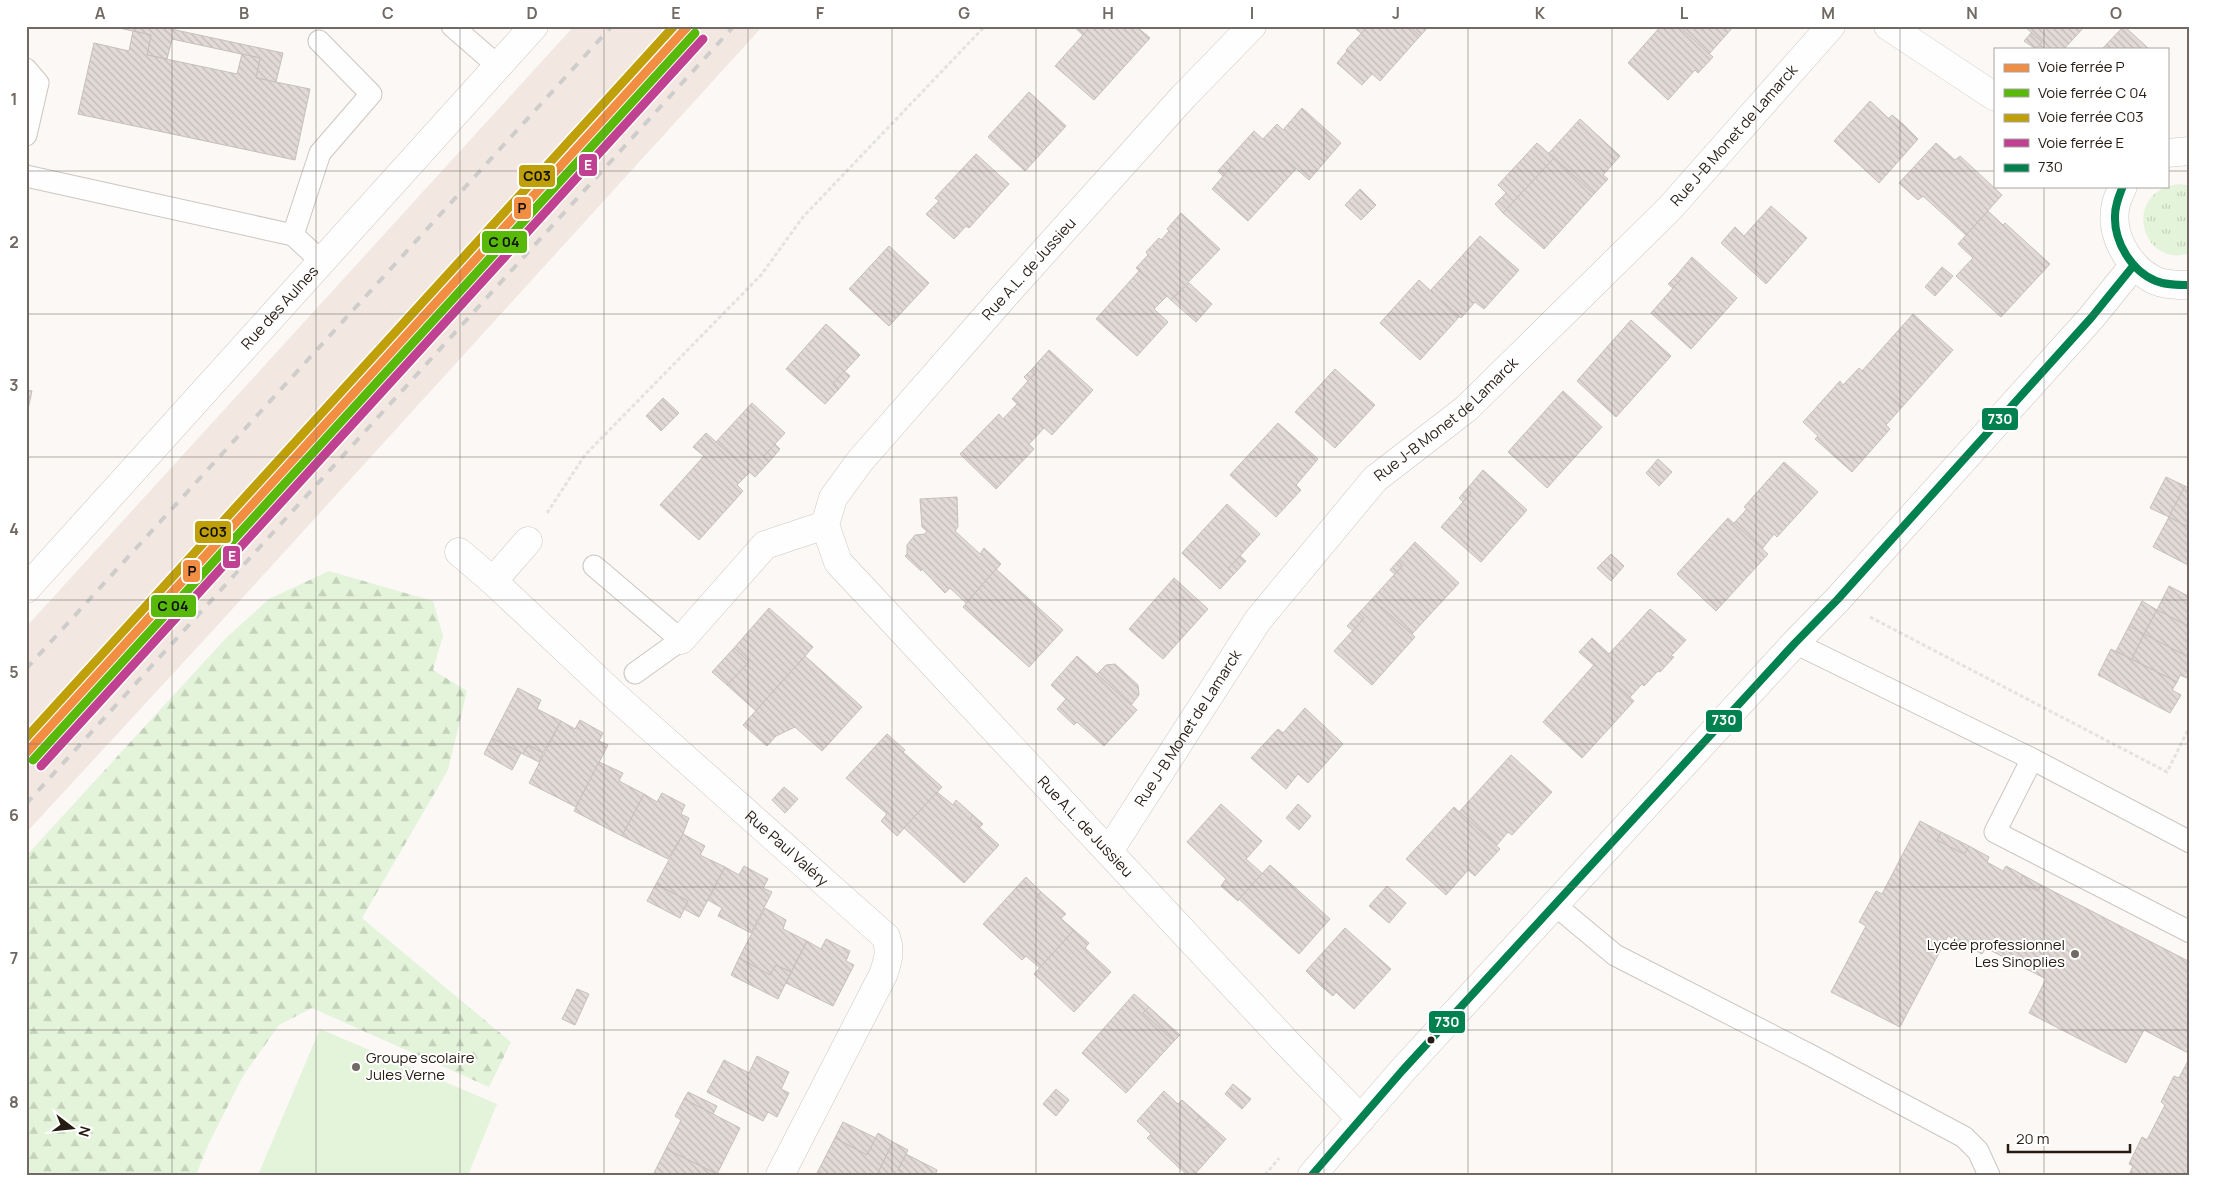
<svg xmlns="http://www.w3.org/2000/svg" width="2216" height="1201" font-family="Manrope,sans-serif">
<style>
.built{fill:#f2e8e1}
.grass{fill:url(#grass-tufts)}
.forest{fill:url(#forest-firs)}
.garden{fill:#e4f4db}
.building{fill:url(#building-back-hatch);stroke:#c7bfbc}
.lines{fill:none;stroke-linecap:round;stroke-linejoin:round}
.lane-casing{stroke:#cdc6c1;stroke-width:23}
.street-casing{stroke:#cdc6c1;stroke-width:29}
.path{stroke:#e3e3e2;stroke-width:3;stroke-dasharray:4 2.5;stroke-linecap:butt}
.lane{stroke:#fefefe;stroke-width:21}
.street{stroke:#fefefe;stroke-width:28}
.rail{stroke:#cecdcc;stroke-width:4;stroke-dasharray:9 9;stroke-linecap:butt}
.bus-1-casing{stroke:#fff;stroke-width:11}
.bus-1{stroke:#00814f;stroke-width:8}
.rail-1-casing{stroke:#fff;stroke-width:12}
.rail-2-casing{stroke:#fff;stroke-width:12}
.rail-3-casing{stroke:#fff;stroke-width:12}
.rail-4-casing{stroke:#fff;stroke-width:12}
.rail-1{stroke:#f28e42;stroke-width:9}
.rail-2{stroke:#58b90a;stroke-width:9}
.rail-3{stroke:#bfa009;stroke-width:9}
.rail-4{stroke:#c04191;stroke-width:9}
.grid{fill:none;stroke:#716963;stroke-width:1;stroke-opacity:0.55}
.poi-dot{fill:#716963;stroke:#fff;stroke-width:2}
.bus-dot{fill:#271c14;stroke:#fff;stroke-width:2}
.labels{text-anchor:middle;stroke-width:4;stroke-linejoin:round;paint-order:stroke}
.street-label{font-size:15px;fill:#271c14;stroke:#fff}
.poi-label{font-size:15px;fill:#271c14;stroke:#fff;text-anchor:end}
.line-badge{stroke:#fff;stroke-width:2}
.badge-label{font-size:14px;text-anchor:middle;font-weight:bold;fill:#fff}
.pale-badge-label{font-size:14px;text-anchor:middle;font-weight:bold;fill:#111}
.neatline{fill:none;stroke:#716963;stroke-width:2}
.grid-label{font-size:16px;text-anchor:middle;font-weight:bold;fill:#716963}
</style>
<defs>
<pattern id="grass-tufts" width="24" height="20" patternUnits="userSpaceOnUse" patternTransform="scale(1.25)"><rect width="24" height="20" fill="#e4f4db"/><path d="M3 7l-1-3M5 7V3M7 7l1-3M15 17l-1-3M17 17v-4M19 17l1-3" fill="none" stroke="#c4d1bb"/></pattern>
<pattern id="forest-firs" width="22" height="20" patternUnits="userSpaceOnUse" patternTransform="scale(1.25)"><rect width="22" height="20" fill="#e4f4db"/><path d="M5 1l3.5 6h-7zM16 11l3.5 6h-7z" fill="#c4d1bb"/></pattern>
<pattern id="building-back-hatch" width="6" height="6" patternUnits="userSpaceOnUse" patternTransform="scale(1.25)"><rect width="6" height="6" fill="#e2dad7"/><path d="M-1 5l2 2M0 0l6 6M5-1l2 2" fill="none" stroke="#c2bab8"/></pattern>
</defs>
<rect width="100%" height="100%" fill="#fbf8f6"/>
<polygon class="built" points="574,26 763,26 216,627 26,833 26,627"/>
<path class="grass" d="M2180 184 2190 186V253C2141 270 2120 190 2180 184Z"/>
<polygon class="forest" points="329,571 433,601 443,636 433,670 467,691 448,770 362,918 511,1042 489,1087 312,1008 279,1025 243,1076 209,1143 196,1175 26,1175 26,856 226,638 269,599"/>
<polygon class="garden" points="320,1029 497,1104 468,1175 258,1175"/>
<g class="building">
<polygon points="110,26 157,26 283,53 276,82 256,78 260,58 172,39 167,59 147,55 151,35"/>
<polygon points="1073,26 1091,26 1083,35"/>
<polygon points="1091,26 1136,26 1150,38 1094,100 1055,66"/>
<polygon points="1358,26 1368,26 1362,34 1356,29"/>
<polygon points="1368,26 1409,26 1420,36 1380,81 1346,50"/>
<polygon points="1409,26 1429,26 1420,36"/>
<polygon points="1661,26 1679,26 1713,57 1698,73 1695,70 1668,100 1628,63"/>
<polygon points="1679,26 1734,26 1709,54"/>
<polygon points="2024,26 2085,26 2064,49 2036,49 2042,42"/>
<polygon points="2124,26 2149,49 2102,49"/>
<polygon points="133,31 151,35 147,55 237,74 242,54 260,58 256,78 310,89 295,160 78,114 94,43 129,51"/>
<polygon points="2031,33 2042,42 2036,49 2024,41"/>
<polygon points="1347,51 1372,74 1362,85 1337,63"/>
<polygon points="1029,92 1066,126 1025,171 988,137"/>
<polygon points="1870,101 1899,128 1903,124 1918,139 1879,183 1834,141"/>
<polygon points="1302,108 1341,143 1309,180 1263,139 1277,124 1283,130"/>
<polygon points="1892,115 1903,124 1899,128 1889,118"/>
<polygon points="1580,119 1620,156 1603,175 1608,179 1594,194 1549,153"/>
<polygon points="1254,131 1296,169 1248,221 1212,189 1231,167 1226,162"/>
<polygon points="1537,143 1554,158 1503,213 1495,204 1506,193 1498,185"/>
<polygon points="1936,143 1955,160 1960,156 2002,195 1966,235 1923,196 1918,200 1899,183"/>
<polygon points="976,154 1009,184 969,228 966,226 954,239 926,214 939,201 935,198"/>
<polygon points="1554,158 1594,194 1544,249 1503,213"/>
<polygon points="1226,162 1231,167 1223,176 1218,171"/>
<polygon points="1360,189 1376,205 1361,220 1345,205"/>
<polygon points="1771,206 1807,238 1766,284 1721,243 1735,227 1744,236"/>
<polygon points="1988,211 2003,225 2005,223 2050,264 2001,317 1956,276 1973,258 1958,244"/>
<polygon points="1181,213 1220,249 1171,300 1136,268 1148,255 1146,252 1159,238 1161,240 1169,231 1167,229"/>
<polygon points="1480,236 1519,270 1484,309 1475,302 1461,318 1431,290"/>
<polygon points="889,246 929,283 889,326 849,289"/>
<polygon points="1692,257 1737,298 1691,349 1651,313 1681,279 1676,276"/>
<polygon points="1942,267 1953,276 1935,296 1925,287"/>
<polygon points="1139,271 1167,296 1154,309 1168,322 1137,356 1096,319"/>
<polygon points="1676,276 1681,279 1673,288 1668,284"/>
<polygon points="1419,280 1459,317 1420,360 1380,323"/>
<polygon points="1189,283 1212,304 1196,322 1171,300"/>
<polygon points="1913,314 1953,350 1902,407 1862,371"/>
<polygon points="1631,320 1671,356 1616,417 1577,381"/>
<polygon points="826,324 860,355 833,384 838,390 825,404 786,369"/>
<polygon points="1049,350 1093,390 1052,435 1012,399 1036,372 1032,369"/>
<polygon points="1859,368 1902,407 1886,425 1890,429 1852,472 1815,439 1818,436 1803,422 1840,381 1843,385"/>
<polygon points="1032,369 1036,372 1028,381 1024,377"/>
<polygon points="1335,369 1375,405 1335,448 1295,412"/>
<polygon points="844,371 850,376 838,390 833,384"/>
<polygon points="26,390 32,391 26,418"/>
<polygon points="1563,391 1602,427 1547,488 1508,452"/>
<polygon points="663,398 679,413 661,431 646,416"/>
<polygon points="752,403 785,433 763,457 769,462 755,477 716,442"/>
<polygon points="1017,404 1044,428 1029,444 1034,449 996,489 960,454 999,414 1003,419"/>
<polygon points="1278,423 1318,459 1296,485 1301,490 1276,517 1230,475"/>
<polygon points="706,433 750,472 737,485 743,491 699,540 660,505 704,456 693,447"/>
<polygon points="775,444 780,449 769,462 763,457"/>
<polygon points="1658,459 1672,472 1659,486 1646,473"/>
<polygon points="1784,462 1818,492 1777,537 1774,534 1762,549 1734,523 1747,509 1744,507"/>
<polygon points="1483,470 1527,510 1481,562 1441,527 1471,493 1467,489"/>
<polygon points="2166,477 2185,486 2169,517 2150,508"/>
<polygon points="2185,486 2190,489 2190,528 2169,517"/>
<polygon points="1467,489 1471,493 1463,502 1459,498"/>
<polygon points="957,497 958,527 955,531 980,554 984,548 1001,564 966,603 950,588 945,593 922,569 921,571 905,556 907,554 907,545 915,535 925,534 927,531 922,527 920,499"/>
<polygon points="1227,504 1260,534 1228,569 1234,574 1220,589 1182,553"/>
<polygon points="2169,517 2190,528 2190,566 2153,547"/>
<polygon points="1728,518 1768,554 1716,611 1677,574"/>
<polygon points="1415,542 1459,583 1412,634 1372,599 1402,566 1398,561"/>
<polygon points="1611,554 1624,566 1611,581 1597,568"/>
<polygon points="1240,556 1246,561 1234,574 1228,569"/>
<polygon points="1398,561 1402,566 1395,574 1390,570"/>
<polygon points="996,569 1063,630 1029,667 963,607"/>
<polygon points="1174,578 1208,609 1163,659 1129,629"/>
<polygon points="2169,586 2190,597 2190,627 2157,610"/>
<polygon points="1372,599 1415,637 1372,685 1334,651 1364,618 1359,613"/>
<polygon points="2142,601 2157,610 2144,634 2129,626"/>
<polygon points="769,608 813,647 756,711 727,685 749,662 734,648"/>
<polygon points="1650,609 1686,640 1671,656 1674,657 1660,672 1658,671 1644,686 1642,684 1630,697 1579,652 1592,638 1609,654"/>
<polygon points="2157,610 2190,627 2190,658 2144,634"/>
<polygon points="1359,613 1364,618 1353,631 1347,626"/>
<polygon points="2129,626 2144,634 2132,659 2116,651"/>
<polygon points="2144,634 2190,658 2189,679 2180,675 2177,682 2132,659"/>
<polygon points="734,648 749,662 727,685 712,672"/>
<polygon points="2111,649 2177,682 2172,690 2181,695 2170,713 2098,675"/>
<polygon points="805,656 862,707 822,751 795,727 776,736 752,715"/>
<polygon points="1077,656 1137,710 1104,746 1077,722 1074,725 1057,709 1066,699 1051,685"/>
<polygon points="1115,664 1138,685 1139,695 1131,705 1097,674 1106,665"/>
<polygon points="1594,665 1634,701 1582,758 1543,722"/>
<polygon points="518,688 541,700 537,709 561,721 543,753 528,745 523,754 492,738"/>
<polygon points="1305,708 1343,744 1308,783 1298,774 1286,789 1251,758 1278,729 1283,733"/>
<polygon points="752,715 776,736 767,746 743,725"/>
<polygon points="580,720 603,733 599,741 608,745 576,807 529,783 561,721 575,729"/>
<polygon points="887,734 905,750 903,752 942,787 897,836 881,821 887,814 846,778"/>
<polygon points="492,738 521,753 512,770 484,754"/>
<polygon points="528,745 543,753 539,762 523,754"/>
<polygon points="1511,755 1552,792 1512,835 1508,832 1497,845 1459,812"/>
<polygon points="599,762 623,773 619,781 644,794 622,836 574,811"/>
<polygon points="784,787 798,799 785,813 772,800"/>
<polygon points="937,792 953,805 956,800 973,815 970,819 999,845 964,883 904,828"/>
<polygon points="662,793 685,805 681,814 689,818 683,834 668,859 622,836 644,794 657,802"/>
<polygon points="1221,804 1262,841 1246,859 1263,874 1238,901 1221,886 1226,879 1187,842"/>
<polygon points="1298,804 1311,816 1299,830 1286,818"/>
<polygon points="1454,807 1500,849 1475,876 1468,870 1446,895 1406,859"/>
<polygon points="973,815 983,824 980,827 970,819"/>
<polygon points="1920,821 1941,832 1937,840 1964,854 1969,846 1989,857 1987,862 2003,871 2006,866 2023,875 2020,882 2038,891 2041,885 2190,962 2190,1054 2144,1030 2126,1063 2029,1013 2046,979 1986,948 1982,954 1948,936 1900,1027 1831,992 1866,926 1859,922 1876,891 1882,894"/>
<polygon points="1941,832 1969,846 1964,854 1937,840"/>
<polygon points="683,834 705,846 700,855 725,867 699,917 684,909 688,901 656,884"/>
<polygon points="1270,865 1330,919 1299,954 1239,899"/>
<polygon points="744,866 768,879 763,888 772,892 751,933 718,916 722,908 708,900 725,867 739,875"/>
<polygon points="2023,875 2041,885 2038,891 2020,882"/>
<polygon points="1026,877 1041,892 1037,897 1074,930 1040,968 1026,956 1022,960 983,924"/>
<polygon points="656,884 688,901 680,918 647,901"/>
<polygon points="1387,886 1406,903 1389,923 1369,906"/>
<polygon points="1041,892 1066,914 1061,918 1037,897"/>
<polygon points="765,908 786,920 783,929 807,941 791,972 776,965 770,975 739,958"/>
<polygon points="1345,928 1391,969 1354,1009 1325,982 1321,986 1306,971"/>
<polygon points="1074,930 1089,943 1085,948 1111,972 1074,1012 1034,974"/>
<polygon points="826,939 850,951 846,961 854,965 833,1006 786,983 807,941 821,949"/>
<polygon points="739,958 770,975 776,965 791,972 778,999 731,975"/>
<polygon points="1325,982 1336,992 1333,996 1321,986"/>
<polygon points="577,989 589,994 575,1025 562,1019"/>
<polygon points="1134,994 1149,1007 1143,1013 1174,1041 1126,1093 1082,1053"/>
<polygon points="1149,1007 1180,1035 1174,1041 1143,1013"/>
<polygon points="757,1056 789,1072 781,1089 789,1093 777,1117 768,1112 763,1121 707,1092 724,1060 749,1073"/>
<polygon points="2190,1057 2190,1175 2129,1175 2133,1166 2129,1164 2142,1137 2147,1140 2165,1105 2161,1102 2174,1076 2179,1078"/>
<polygon points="1233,1084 1251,1099 1242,1109 1225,1094"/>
<polygon points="1056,1089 1069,1100 1056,1116 1043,1104"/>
<polygon points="1164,1091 1178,1104 1182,1100 1200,1116 1196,1121 1205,1128 1209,1124 1226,1139 1194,1175 1187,1175 1147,1138 1151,1134 1137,1121"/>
<polygon points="688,1092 717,1106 713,1114 684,1099"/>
<polygon points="684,1099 740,1128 717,1174 666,1149 681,1120 675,1116"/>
<polygon points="1200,1116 1209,1124 1205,1128 1196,1121"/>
<polygon points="843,1122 876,1138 867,1155 835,1138"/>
<polygon points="878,1133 893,1142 877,1175 816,1175 835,1138 867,1155"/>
<polygon points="893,1142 908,1150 898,1170 906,1175 877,1175"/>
<polygon points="666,1149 717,1174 653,1175"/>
<polygon points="906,1154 937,1170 935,1175 906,1175 898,1170"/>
</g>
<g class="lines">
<defs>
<g id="lane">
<polyline points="452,26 498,66"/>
<polyline points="26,69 38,83 26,135"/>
<polyline points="26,176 293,235 321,261"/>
<polyline points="293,235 320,153 371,94 319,41"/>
<polyline points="594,566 681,640 635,673"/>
<polyline points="1795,643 2032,759 2190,842"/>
<polyline points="2032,759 1995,832 2190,932"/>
<polyline points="1555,905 1615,955 1810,1055 1964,1137 1978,1151 1989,1175"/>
</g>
<g id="street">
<path id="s1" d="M1252 26 1183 97 1006 294 860 461 833 498 825 525 838 562 1289 1045 1361 1119"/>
<polyline points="1888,26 1995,97"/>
<polyline points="2167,153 2190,151"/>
<path d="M2123 186C2121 192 2117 198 2116 204 2109 233 2127 265 2152 279 2163 285 2177 285 2190 285"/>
<path id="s2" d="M459 552 493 581 614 695 886 937C891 951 888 961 883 975L780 1175"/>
<polyline points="493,581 528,541"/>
<path id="s3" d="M26 589 534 26"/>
<polyline points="681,640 765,545 825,525"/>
<path id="s4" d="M1109 851 1258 620 1375 479 1467 408 1670 208 1831 26"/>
<polyline points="1312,1175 1402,1071 1795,643 1838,599 2091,318 2134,265"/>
</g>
</defs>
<use href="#lane" class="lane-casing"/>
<use href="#street" class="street-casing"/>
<g class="path">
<polyline points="547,513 585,455 761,275 803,217 985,26"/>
<polyline points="1870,617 2167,772 2190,726"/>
<polyline points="1265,1175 1279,1158"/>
</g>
<use href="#lane" class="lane"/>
<use href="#street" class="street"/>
<g class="rail">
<polyline points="26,669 612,26"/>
<polyline points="26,804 734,26"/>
</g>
<defs>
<g id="bus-1">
<path d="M2123 186C2119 196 2115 205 2115 216 2114 241 2131 271 2156 281 2166 285 2178 285 2190 285"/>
<polyline points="1312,1175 1402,1071 1795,643 1838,599 2091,318 2134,265"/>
</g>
</defs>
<use href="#bus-1" class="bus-1-casing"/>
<use href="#bus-1" class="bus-1"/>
<defs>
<polyline id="rail-1" points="26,753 688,26"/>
<polyline id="rail-2" points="33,760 695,33"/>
<polyline id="rail-3" points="26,738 674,26"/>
<polyline id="rail-4" points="41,766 703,39"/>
</defs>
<use href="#rail-1" class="rail-1-casing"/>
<use href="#rail-2" class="rail-2-casing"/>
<use href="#rail-3" class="rail-3-casing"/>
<use href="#rail-4" class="rail-4-casing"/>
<use href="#rail-1" class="rail-1"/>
<use href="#rail-2" class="rail-2"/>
<use href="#rail-3" class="rail-3"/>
<use href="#rail-4" class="rail-4"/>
</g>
<path class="grid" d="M172 26V1175M316 26V1175M460 26V1175M604 26V1175M748 26V1175M892 26V1175M1036 26V1175M1180 26V1175M1324 26V1175M1468 26V1175M1612 26V1175M1756 26V1175M1900 26V1175M2044 26V49M26 171H1995M2167 171H2190M2044 186V1175M26 314H2190M26 457H2190M26 600H2190M26 744H2190M26 887H2190M26 1030H2190"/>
<g class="poi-dot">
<circle cx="2075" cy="954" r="5"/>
<circle cx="356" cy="1067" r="5"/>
</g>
<circle class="bus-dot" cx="1431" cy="1040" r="4.5"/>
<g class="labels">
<g class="street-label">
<text dy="5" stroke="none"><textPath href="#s4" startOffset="956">Rue J-B Monet de Lamarck</textPath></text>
<text transform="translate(1029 269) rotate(-48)" y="5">Rue A.L. de Jussieu</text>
<text dy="5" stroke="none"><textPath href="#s3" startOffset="379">Rue des Aulnes</textPath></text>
<text dy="5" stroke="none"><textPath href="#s4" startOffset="551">Rue J-B Monet de Lamarck</textPath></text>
<text dy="5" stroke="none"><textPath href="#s4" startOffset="146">Rue J-B Monet de Lamarck</textPath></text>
<text dy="5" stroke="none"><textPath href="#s1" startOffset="1061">Rue A.L. de Jussieu</textPath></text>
<text dy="5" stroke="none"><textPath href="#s2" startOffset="442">Rue Paul Valéry</textPath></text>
</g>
<g class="poi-label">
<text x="2065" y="950">Lycée professionnel<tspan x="2065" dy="17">Les Sinoplies</tspan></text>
<text x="366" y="1063" text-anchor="start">Groupe scolaire<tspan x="366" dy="17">Jules Verne</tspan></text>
</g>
</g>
<g class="line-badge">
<rect x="578" y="153" width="20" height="24" rx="5" fill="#c04191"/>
<rect x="518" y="164" width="38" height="24" rx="5" fill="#bfa009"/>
<rect x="513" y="196" width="19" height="24" rx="5" fill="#f28e42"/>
<rect x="481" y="230" width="47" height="24" rx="5" fill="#58b90a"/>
<rect x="1981" y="407" width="38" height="24" rx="5" fill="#00814f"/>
<rect x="194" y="520" width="38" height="24" rx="5" fill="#bfa009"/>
<rect x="222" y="545" width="19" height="24" rx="5" fill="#c04191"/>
<rect x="182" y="559" width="19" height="24" rx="5" fill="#f28e42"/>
<rect x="150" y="594" width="47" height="24" rx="5" fill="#58b90a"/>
<rect x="1705" y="709" width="38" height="24" rx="5" fill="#00814f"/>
<rect x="1428" y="1010" width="38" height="24" rx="5" fill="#00814f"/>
</g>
<g class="badge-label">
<text x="588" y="170">E</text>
<text x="2000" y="424">730</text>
<text x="232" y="561">E</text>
<text x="1724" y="725">730</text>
<text x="1447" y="1027">730</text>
</g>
<g class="pale-badge-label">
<text x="537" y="181">C03</text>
<text x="522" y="213">P</text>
<text x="504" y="247">C 04</text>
<text x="213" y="537">C03</text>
<text x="192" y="576">P</text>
<text x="173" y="611">C 04</text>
</g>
<rect width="2216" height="1201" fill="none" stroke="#ffffff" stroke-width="55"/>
<rect x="1994" y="48" width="175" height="140" fill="#ffffff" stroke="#a9a4a1"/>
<rect x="2004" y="64" width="25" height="8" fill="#f28e42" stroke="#a9a4a1"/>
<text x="2038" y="72" font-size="15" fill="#271c14">Voie ferrée P</text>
<rect x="2004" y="89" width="25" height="8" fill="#58b90a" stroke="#a9a4a1"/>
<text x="2038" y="98" font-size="15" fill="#271c14">Voie ferrée C 04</text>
<rect x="2004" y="114" width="25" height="8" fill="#bfa009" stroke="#a9a4a1"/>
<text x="2038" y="122" font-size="15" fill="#271c14">Voie ferrée C03</text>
<rect x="2004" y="139" width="25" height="8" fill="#c04191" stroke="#a9a4a1"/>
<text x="2038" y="148" font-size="15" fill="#271c14">Voie ferrée E</text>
<rect x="2004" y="164" width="25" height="8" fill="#00814f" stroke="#a9a4a1"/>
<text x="2038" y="172" font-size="15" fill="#271c14">730</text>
<g transform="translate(72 1128) rotate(106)" stroke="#ffffff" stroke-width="4" paint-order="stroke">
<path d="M0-4L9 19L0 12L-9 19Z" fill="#271c14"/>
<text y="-8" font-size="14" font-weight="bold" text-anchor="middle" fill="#271c14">N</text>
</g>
<path d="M2008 1144v8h122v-8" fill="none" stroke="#271c14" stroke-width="2.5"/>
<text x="2016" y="1144" font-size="15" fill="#271c14" stroke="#ffffff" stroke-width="4" paint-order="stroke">20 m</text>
<rect x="28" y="28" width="2160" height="1146" class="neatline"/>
<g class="grid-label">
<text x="100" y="19">A</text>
<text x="244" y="19">B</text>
<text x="388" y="19">C</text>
<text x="532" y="19">D</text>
<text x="676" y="19">E</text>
<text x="820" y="19">F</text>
<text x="964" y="19">G</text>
<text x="1108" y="19">H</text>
<text x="1252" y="19">I</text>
<text x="1396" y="19">J</text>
<text x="1540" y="19">K</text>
<text x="1684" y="19">L</text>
<text x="1828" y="19">M</text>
<text x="1972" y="19">N</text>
<text x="2116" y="19">O</text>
<text x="14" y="105">1</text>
<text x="14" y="248">2</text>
<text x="14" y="391">3</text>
<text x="14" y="535">4</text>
<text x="14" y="678">5</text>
<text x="14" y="821">6</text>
<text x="14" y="964">7</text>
<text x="14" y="1108">8</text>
</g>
</svg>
